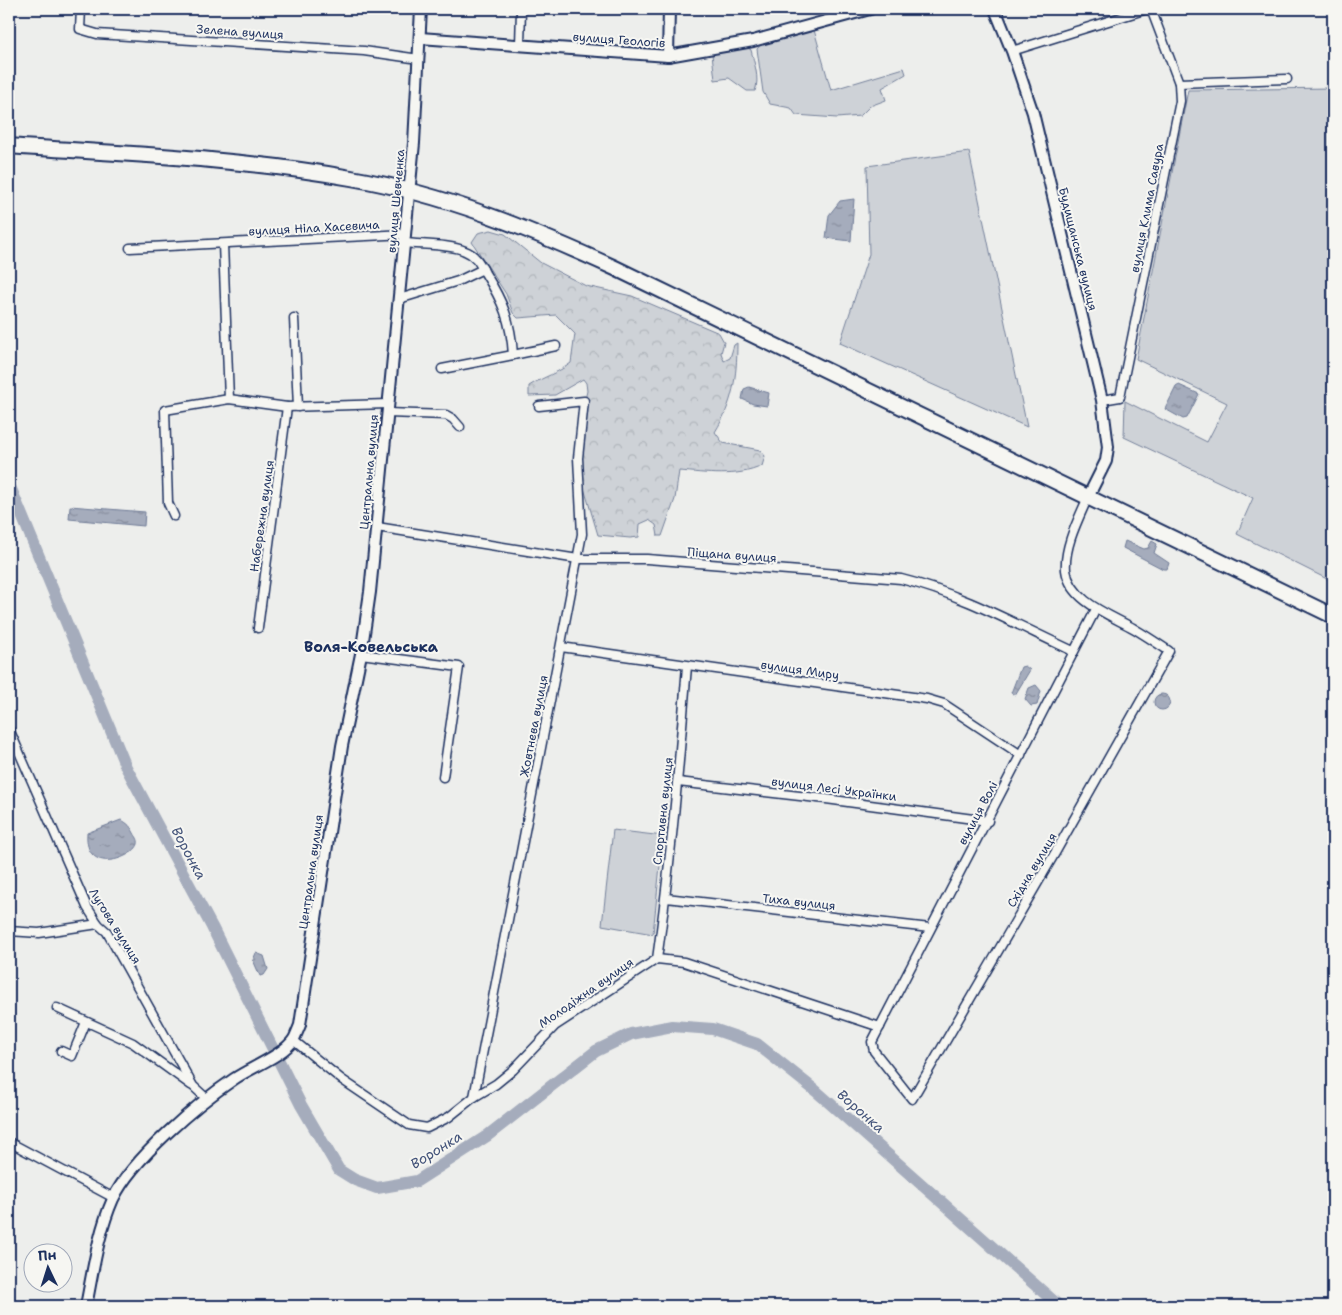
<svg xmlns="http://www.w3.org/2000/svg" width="1342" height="1315" font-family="'Shantell Sans',sans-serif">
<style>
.forest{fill:url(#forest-crowns);stroke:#74809a}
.garden{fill:#ced2d7;stroke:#74809a}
.water{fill:url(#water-ripples);stroke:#6e7a96}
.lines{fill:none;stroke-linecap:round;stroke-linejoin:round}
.river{stroke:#a5acbc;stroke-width:12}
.street-casing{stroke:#1b2f5e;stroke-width:11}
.secondary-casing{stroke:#1b2f5e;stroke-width:14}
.highway-casing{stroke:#1b2f5e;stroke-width:18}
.street{stroke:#f6f6f2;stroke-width:8}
.secondary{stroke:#f6f6f2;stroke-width:10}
.highway{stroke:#f6f6f2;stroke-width:14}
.labels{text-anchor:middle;stroke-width:4;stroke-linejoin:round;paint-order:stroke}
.street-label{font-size:12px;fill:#1b2f5e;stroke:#f6f6f2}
.water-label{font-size:14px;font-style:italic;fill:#44547a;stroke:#f6f6f2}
.quarter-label{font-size:15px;font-weight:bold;fill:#1b2f5e;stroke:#f6f6f2}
</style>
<defs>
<pattern id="forest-crowns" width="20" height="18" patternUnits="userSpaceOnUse" patternTransform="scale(1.25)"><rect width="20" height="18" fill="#ced2d7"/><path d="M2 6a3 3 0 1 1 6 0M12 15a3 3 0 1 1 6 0" fill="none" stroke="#b0b5bb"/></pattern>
<pattern id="water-ripples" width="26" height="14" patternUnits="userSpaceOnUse" patternTransform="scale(1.25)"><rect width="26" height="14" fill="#a5acbc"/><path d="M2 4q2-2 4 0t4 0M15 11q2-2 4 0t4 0" fill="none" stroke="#868c9c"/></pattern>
</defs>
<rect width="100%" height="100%" fill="#edeeec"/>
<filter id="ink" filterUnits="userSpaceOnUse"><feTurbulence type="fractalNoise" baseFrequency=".02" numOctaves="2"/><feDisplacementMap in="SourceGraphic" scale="10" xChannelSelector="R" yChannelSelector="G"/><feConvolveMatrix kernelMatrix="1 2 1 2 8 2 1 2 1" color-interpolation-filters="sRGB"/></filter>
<g filter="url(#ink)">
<path class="forest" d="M491 230 505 234 541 263 586 286 632 296 719 333 724 342 721 353 724 361 730 358 734 345 737 343C737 377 733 403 715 432L723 443 760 450 765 456 762 466C737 478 706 473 679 471L675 499 662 536H658L656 525 649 520 640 524 639 537 630 538 598 535 581 478 582 412 587 391 586 383 583 379 555 395 529 396V386C543 377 558 373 571 363L575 334 556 315 518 318 513 313 506 294 472 242 478 233Z"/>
<g class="garden">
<polygon points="814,30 831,90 904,68 906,74 882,88 886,100 870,106 860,116 837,118 796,115 791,108 770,104 763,92 757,49 763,42"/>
<path d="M747 47 751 50C754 63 760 78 755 91H747L729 78 715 80 712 54Z"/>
<polygon points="1333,88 1333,582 1237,534 1253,498 1124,437 1125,401 1207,442 1227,403 1136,359 1188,90"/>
<polygon points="969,152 1027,427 840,343 869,254 867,166"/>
<polygon points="613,830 663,836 653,934 602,925"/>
</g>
<g class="water">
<polygon points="854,199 851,241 826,238 829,215 840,201"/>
<polygon points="1179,385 1199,394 1187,418 1183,419 1165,409 1176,387"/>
<polygon points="749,387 769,393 767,406 753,404 742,399 744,389"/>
<polygon points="70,506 145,512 144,526 69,519"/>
<polygon points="1125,541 1144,549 1148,548 1152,541 1157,544 1154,553 1169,563 1167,569 1163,569 1123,548"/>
<polygon points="1025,666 1030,670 1015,695 1011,693 1021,667"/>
<polygon points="1036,685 1041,691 1037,705 1031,706 1025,699 1029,688"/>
<circle cx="1162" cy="702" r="8"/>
<path d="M121 820C128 823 131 827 134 833 136 837 139 839 138 844 134 858 84 877 87 833Z"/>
<polygon points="256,953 264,956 268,969 264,975 260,976 253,960"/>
</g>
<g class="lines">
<polyline class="river" points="9,484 126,767 212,927 301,1105 339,1170 355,1180 377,1188 417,1181 487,1136 596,1051 631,1034 672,1026 713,1029 757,1044 816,1091 1059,1306"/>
<defs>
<g id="street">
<polyline points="81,9 80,29 97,34 364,51 419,59"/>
<polyline points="520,45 521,9"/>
<polyline points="1012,51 1147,9"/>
<polyline points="1179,83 1287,79"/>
<path d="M405 243C421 245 451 244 465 251 476 255 480 264 485 273 503 302 511 321 513 355L442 369"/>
<polyline points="223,244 229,399"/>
<polyline points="130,248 406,234"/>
<polyline points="399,299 458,281 483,269"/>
<polyline points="294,318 298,407"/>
<polyline points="513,355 556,346"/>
<polyline points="1102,400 1120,397 1180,101 1179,83 1151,9"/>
<polyline points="387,413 446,415 453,419 460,427"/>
<path d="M1088 497C1079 518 1064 546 1066 570 1070 601 1110 615 1133 628 1145 635 1157 643 1169 651L1055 853 912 1099 874 1051 872 1042 1096 609"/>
<polyline points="174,516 168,503 165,410 229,399 287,407 388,404"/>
<path d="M377 527 578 559H647L901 579C962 594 1017 625 1073 651"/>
<polyline points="258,628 287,407"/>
<polyline points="561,647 927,699 944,704 1021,755"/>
<polyline points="361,654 459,667 443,777"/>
<polyline points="9,729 87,907 98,924 107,932 193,1086 206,1098"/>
<polyline points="678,782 826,799 988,821"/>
<polyline points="666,898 930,928"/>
<polyline points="9,931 39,933 98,924"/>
<path d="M657 959C671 861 679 764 687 666"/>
<polyline points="57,1008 133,1043 191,1085"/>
<polyline points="293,1040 341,1079 409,1125 427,1128 449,1117 474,1097 496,1084 513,1070 555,1026 657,959 684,962 880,1027"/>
<polyline points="61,1051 72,1056 86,1022"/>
<polyline points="474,1097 582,534 578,458 584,401 539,406"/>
<polyline points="9,1142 114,1198"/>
</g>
<g id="secondary">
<polyline points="995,9 1012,51 1033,113 1102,400 1108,447 1106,461 1088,497"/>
<polyline points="420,38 668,56 753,41 870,9"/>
<polyline points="668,56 669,9"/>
<path d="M86 1306C93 1271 98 1233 113 1199 132 1159 197 1104 234 1079 250 1068 284 1055 294 1039 296 1035 298 1030 300 1025L342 746 361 654 370 592 414 143 421 9"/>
</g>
<path id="highway" d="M9 146C123 154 239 158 351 178 444 194 530 229 615 268L1333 616"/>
</defs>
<use href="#street" class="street-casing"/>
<use href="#secondary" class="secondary-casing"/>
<use href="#highway" class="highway-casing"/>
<use href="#street" class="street"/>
<use href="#secondary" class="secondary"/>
<use href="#highway" class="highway"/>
</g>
</g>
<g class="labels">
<g class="street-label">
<text transform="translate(240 32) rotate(4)" y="4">Зелена вулиця</text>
<text transform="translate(619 40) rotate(4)" y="4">вулиця Геологів</text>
<text transform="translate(396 201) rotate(-85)" y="4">вулиця Шевченка</text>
<text transform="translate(1147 208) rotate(-79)" y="4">вулиця Клима Савура</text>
<text transform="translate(314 228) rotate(-3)" y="4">вулиця Ніла Хасевича</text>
<text transform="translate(1078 249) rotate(76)" y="4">Будищанська вулиця</text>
<text transform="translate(369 472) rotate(-85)" y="4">Центральна вулиця</text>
<text transform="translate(262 516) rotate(-82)" y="4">Набережна вулиця</text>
<text transform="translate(732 555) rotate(4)" y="4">Піщана вулиця</text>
<text transform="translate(800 670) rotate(8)" y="4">вулиця Миру</text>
<text transform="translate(534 726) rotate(-79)" y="4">Жовтнева вулиця</text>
<text transform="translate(834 789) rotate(7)" y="4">вулиця Лесі Українки</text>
<text transform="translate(663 811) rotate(-84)" y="4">Спортивна вулиця</text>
<text transform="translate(978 813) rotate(-62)" y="4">вулиця Волі</text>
<text transform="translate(1032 870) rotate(-59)" y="4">Східна вулиця</text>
<text transform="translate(311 872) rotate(-82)" y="4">Центральна вулиця</text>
<text transform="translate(799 902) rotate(6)" y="4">Тиха вулиця</text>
<text transform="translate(115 926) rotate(58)" y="4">Лугова вулиця</text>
<text transform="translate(586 993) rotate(-35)" y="4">Молодіжна вулиця</text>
</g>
<g class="water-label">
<text transform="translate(189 853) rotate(62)" y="5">Воронка</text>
<text transform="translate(861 1111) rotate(41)" y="5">Воронка</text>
<text transform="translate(436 1150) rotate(-32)" y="5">Воронка</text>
</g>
<g class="quarter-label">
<text x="371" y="652">Воля-Ковельська</text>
</g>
</g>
<rect width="1342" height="1315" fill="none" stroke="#f6f6f2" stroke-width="30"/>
<rect x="15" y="15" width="1312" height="1285" fill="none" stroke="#1b2f5e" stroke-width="2" filter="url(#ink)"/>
<g transform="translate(48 1268) rotate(356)"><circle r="24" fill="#f6f6f2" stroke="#9ea6b7"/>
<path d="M0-4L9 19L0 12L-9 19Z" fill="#1b2f5e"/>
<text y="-8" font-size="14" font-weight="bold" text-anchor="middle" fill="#1b2f5e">Пн</text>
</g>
</svg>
